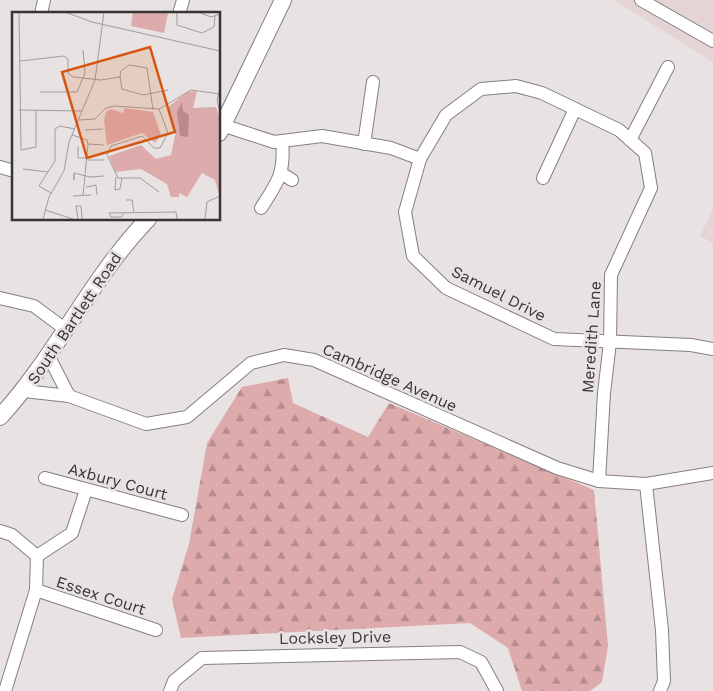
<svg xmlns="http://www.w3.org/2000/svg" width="713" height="691" font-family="'Work Sans',sans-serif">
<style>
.built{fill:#e5d4d5}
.forest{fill:url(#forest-firs)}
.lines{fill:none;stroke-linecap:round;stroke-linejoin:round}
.minor-casing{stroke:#867f7f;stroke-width:14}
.major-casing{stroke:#867f7f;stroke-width:18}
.minor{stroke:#fff;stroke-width:12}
.major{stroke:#fff;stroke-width:16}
.labels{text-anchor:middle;stroke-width:5;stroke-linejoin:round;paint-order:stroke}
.street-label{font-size:16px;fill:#373434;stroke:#e9e2e2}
.inset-road{fill:none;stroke:#a29c9c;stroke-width:1}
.view{fill:#d65510;fill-opacity:0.15;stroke:#d65510;stroke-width:2.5}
.inset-edge{fill:none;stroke:#373434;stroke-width:2.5}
</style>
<defs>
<pattern id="forest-firs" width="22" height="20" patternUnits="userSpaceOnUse" patternTransform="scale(1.25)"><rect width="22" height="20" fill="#deabad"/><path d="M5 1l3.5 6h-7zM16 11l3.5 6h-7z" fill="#b58c8e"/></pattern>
</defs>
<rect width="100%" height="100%" fill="#e9e2e2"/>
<g class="built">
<polygon points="614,0 713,0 713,62"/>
<polygon points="713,209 713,243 700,236"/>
</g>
<polygon class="forest" points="288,378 293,403 368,437 389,403 594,490 608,646 602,682 590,691 522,691 508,648 470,623 181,638 172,599 189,544 207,443 242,387"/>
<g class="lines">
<defs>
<g id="minor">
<polyline points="641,0 713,41"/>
<polyline points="41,14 44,0"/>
<polyline points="179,14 183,0"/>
<polyline points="219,124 274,142 322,136 391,148 420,159 405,212 413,256 446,288 554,339 691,345 713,349"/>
<polyline points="630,140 668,67"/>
<polyline points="364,144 373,82"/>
<polyline points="420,159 446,115 481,89 516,86 542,93 619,130 645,153 651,188 611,275 610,342 604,393 599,481"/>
<polyline points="0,167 14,171"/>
<polyline points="281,173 292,180"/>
<polyline points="543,178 575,109"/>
<path d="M261 208C278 182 285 173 282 141"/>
<polyline points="0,298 34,306 65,329"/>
<polyline points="48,355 69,396"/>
<polyline points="24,391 69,396 146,424 187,417 251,363 284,355 314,360 557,468 599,481 646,484 713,473"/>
<polyline points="45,478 182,515"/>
<polyline points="646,484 662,630 664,681 660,691"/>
<polyline points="0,531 12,535 37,556 36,590 5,691"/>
<polyline points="37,556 72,533 86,490"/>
<polyline points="36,590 156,630"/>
<polyline points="170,691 174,681 202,658 460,652 481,662 497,691"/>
</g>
<g id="major">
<polyline points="219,133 283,0"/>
<path d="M0 417C56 356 91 278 148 219"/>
</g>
</defs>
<use href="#minor" class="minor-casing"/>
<use href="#major" class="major-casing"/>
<use href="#minor" class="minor"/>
<use href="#major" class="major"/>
</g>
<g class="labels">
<g class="street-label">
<text transform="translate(499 293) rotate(27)" y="6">Samuel Drive</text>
<text transform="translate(74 318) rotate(-56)" y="6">South Bartlett Road</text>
<text transform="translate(591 337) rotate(-86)" y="6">Meredith Lane</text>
<text transform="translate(390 377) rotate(24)" y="6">Cambridge Avenue</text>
<text transform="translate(118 481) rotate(15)" y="6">Axbury Court</text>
<text transform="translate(101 595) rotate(18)" y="6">Essex Court</text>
<text transform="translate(335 637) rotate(-1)" y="6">Locksley Drive</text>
</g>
</g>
<g transform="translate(12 12)">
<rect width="208" height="208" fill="#e9e2e2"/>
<path d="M121 0 156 1 152 21 119 14Z" fill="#deabad"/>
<path d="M113 96 141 100 149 123 143 131 130 121 95 133 92 108 94 100 99 97 111 101Z" fill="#deabad"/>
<path d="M185 79 181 96 204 95 207 104V182L203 168 190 161 175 185 167 181V185H159L155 172 129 157 103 160 97 144 129 133 144 147 159 143 164 119 156 95 175 80Z" fill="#deabad"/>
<path d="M185 100H198L205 106 192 114ZM195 119a7 7 0 1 1 14 0a7 7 0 1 1-14 0ZM189 122 201 137 192 143 180 140 176 134Z" fill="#deabad"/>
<path d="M170 90 171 99 177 103 176 125 168 124 165 100Z" fill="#ba898b"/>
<path class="inset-road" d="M7 0 9 138 24 135V98M53 0 80 10 208 39M165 0V13L190 21 202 15 203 4M186 0 199 5 208 2M8 49 52 44 56 47V61L61 65 89 68 108 65 110 77 131 83 156 78M108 65 109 59 117 53 135 56 141 98M208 76 205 88 208 101M28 80H65L73 61 71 38M7 98 70 99M67 108 83 107 94 96 102 94 147 97 179 78 208 82M73 118 91 117M60 123 75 128 76 132 71 184M76 132 92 133M66 134V146H75M76 148H92M11 157 36 160M62 162V168V161L78 165 92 164M104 165 103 178 108 177 110 166M74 175 84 173 85 183M147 180 128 166H106L95 143 99 134 130 124 142 136H148L156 121 147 97M39 181 27 174 43 149V117L48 114 63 117M61 184 79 183M114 188H120L122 201M33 198 61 207M97 201 164 200 165 207M97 201 99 205H109L112 201M31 207 37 185 52 159 57 130 83 68 92 0M66 207 64 194H69L70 207M193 207 195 190 208 184"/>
<path class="view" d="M138 35 163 120 75 146 50 60Z"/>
<rect width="208" height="208" class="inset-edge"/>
</g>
</svg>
